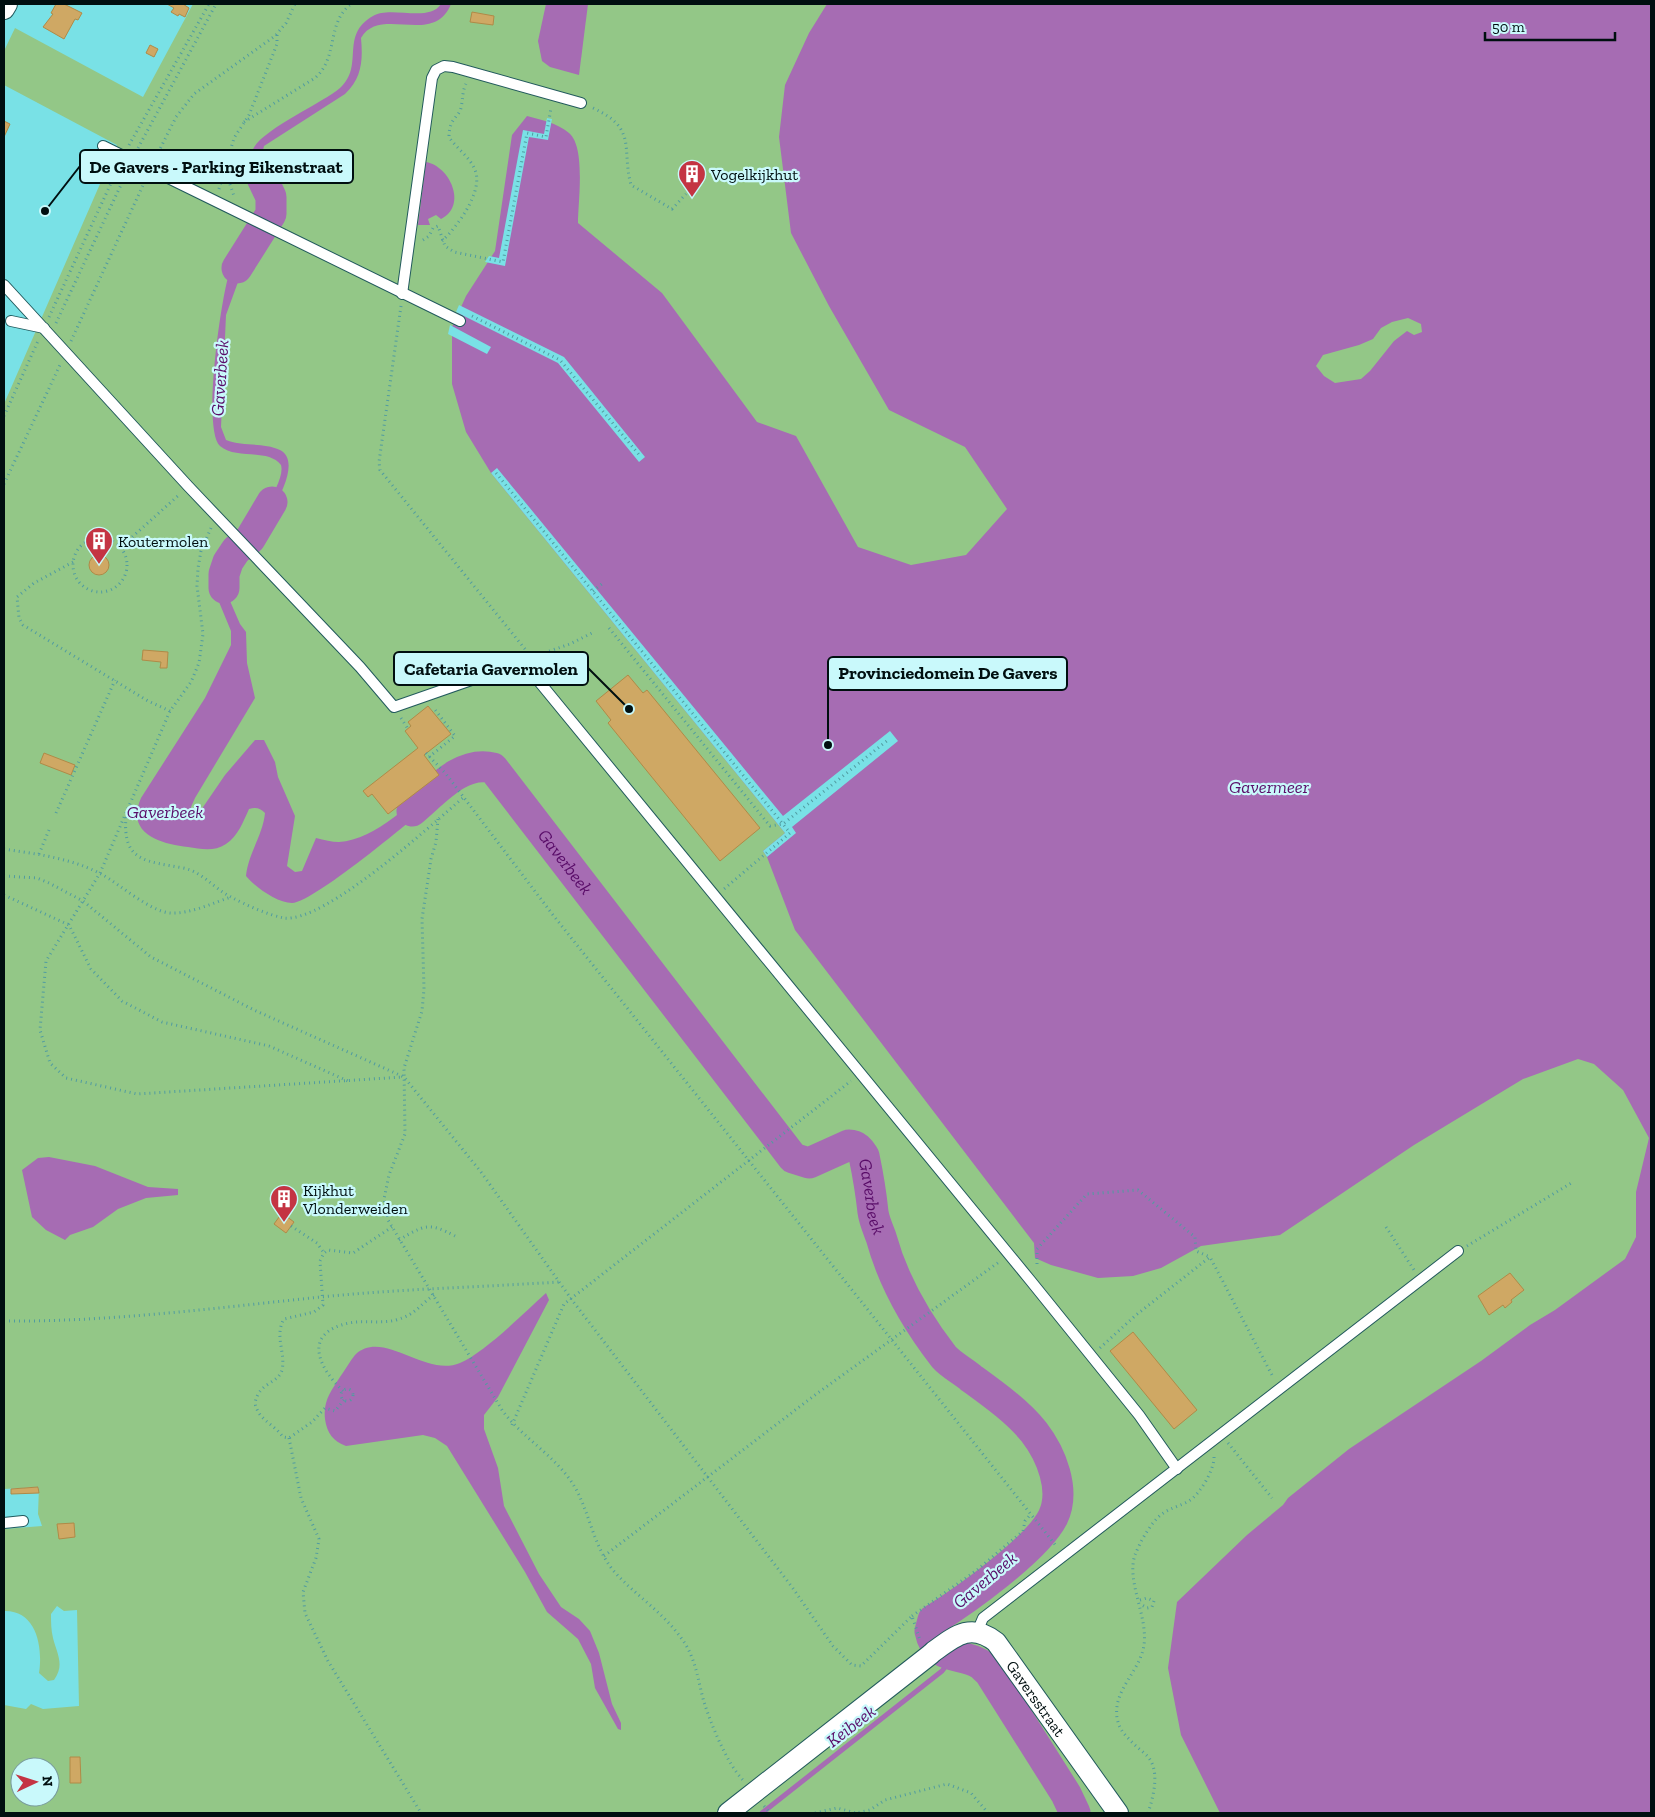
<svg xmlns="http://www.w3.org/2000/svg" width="1655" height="1817" font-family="'Zilla Slab',serif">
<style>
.green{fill:#93c787;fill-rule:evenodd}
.water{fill:#a66cb3;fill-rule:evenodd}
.pier{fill:#79e1e6}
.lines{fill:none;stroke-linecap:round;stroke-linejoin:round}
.stream{stroke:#a66cb3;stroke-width:5}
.river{stroke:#a66cb3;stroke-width:31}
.building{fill:#cfa864;stroke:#b08a47}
.service-casing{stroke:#225a5d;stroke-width:12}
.minor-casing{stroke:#225a5d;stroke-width:22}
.path{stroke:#519ca0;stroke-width:3;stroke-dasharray:1 4;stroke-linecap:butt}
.service{stroke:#fff;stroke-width:10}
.minor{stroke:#fff;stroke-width:20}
.labels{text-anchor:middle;stroke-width:4.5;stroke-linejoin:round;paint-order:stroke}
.poi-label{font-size:16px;fill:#000f10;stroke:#c9f9fb;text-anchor:start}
.street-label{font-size:16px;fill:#000f10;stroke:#c9f9fb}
.water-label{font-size:18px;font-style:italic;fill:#590c68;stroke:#c9f9fb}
.leader{fill:none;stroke:#000f10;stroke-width:2}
.callout-dot{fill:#000f10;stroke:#c9f9fb;stroke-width:2}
.callout{fill:#c9f9fb;stroke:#000f10;stroke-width:2}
.callout-label{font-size:18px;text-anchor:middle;font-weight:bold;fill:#000f10}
</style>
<rect width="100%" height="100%" fill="#79e1e6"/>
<path class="green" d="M193 4H1651V1813H4V1705L26 1709 31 1704 43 1709 79 1706 77 1610 64 1611 57 1606 51 1614C51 1622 51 1630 53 1638 57 1654 65 1665 54 1680L48 1681 39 1673C43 1648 37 1610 4 1611V1529L42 1526 38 1514 39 1487 4 1489V404L117 145 4 85V51L15 28 143 97ZM20 1767H50V1797H20Z"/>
<g class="water">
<path d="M441 4H451C434 47 380 5 361 38 363 60 362 78 345 94L264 146 260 162C268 183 283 198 274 222L263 215C271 190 248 175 252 152 256 132 323 103 340 88 365 66 339 35 373 16 390 5 429 23 441 4Z"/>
<polygon points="546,4 588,4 579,75 550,67 542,61 538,41"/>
<path d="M827 4H1651V1813H1220L1181 1735 1168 1668 1177 1602 1247 1535 1283 1505 1288 1498 1349 1449 1481 1361 1530 1325 1555 1310 1625 1259 1636 1237V1192L1649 1138 1623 1090 1594 1064 1578 1059 1523 1079 1414 1145 1280 1235 1201 1246 1161 1268 1133 1276 1098 1278 1051 1265 1035 1258 1034 1243 795 930 767 857 763 851 785 833 491 473 466 432 452 384V327L466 296 495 251 512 135 527 116C542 120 557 123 569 133 586 147 578 202 578 223L662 293 757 422 796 436 858 547 911 565 966 555 1007 509 965 447 889 410 829 306 791 233 779 137 785 85 809 33ZM1408 318 1421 324 1422 332 1414 335 1407 331 1394 341 1370 371 1361 379 1335 383 1324 376 1316 366 1323 355 1359 345 1373 339 1381 328 1392 322Z"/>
<path d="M426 162C450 166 468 206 441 219L436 215 428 219 430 225H418Z"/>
<path d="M254 231 263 235 246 260 226 315 221 427 226 440C243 447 263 442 280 450 307 464 263 525 252 542L247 536C256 521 286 481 281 465 268 448 236 460 220 446 202 430 221 299 229 274 234 259 246 244 254 231Z"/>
<path d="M230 543 240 554 230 586V601L240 624 246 632 247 663 255 698 195 798 191 807 193 813H199L225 775 255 740H264L275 762 278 777 295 816 287 866 295 872 302 871 316 838C324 840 332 842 339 842 376 840 414 800 441 778L450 789C424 809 316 902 292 903 277 903 255 887 246 876 248 854 263 835 265 813 260 808 256 807 249 809 243 822 238 836 226 844 214 852 201 849 188 847 161 844 125 834 141 798L205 698 231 645V631L219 602 217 587 223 557Z"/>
<polygon points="49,1157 95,1166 148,1187 178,1189 178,1195 146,1198 118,1209 93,1227 70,1235 65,1240 46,1230 32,1217 22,1170 38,1158"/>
<path d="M546 1293 549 1300 498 1397 484 1415V1429L498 1468 504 1506 539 1574 561 1607 579 1619 590 1631 599 1653 612 1704 621 1723V1730L618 1729 595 1688 591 1664 578 1639 547 1612 525 1572 447 1446 435 1438 423 1435 346 1446C333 1441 327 1433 325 1419 323 1401 331 1391 340 1377 345 1370 350 1361 355 1355 383 1328 425 1378 460 1363 484 1353 525 1312 546 1293Z"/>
</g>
<g class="pier">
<polygon points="547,118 552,119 548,140 529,137 505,266 485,262 489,256 499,258 523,130 544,134"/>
<polygon points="459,305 564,357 645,457 639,462 558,363 456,312"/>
<polygon points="450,325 491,347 487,354 448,334"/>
<polygon points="497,468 783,816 890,731 898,741 792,827 796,833 767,857 763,851 785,833 491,473"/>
</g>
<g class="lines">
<polyline class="stream" points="762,1813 942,1671 953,1657"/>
<g class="river">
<polyline points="237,268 271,214 271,197 262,178"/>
<polyline points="224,588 224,574 228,562 236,550 250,539 272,502"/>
<path id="s1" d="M412 811C435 792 461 760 493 768L793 1158 809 1163 849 1145C857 1145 860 1150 864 1156 868 1175 871 1193 873 1212 874 1220 878 1229 881 1237 893 1281 916 1321 944 1357 951 1365 963 1371 971 1378 993 1394 1017 1411 1034 1432 1051 1454 1066 1490 1053 1517 1037 1549 964 1601 933 1620L930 1631C936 1662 962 1652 980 1664 983 1666 986 1670 989 1672L1066 1794 1075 1813"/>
</g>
</g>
<g class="building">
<polygon points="56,4 64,4 82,13 78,20 75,19 64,39 43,27 53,14 51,13"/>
<polygon points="167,4 183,4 189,8 185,17 179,14 178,16 171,12 174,8"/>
<polygon points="472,12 494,16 493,25 470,22"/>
<polygon points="150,45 158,49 154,57 146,53"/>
<polygon points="4,121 10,124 4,137"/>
<circle cx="99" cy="565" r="10"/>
<polygon points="143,650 168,652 167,668 160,668 161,662 142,660"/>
<polygon points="628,675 643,693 647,690 760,828 720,861 608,723 611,720 596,701"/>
<polygon points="428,706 451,734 424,755 439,775 388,814 372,794 368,797 363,791 418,748 405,731 411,726 408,722"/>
<polygon points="44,753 75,765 71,775 40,763"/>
<polygon points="282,1213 294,1222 286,1233 274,1224"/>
<polygon points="1510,1273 1524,1290 1511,1300 1512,1302 1505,1308 1503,1305 1489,1315 1478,1296"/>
<polygon points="1133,1332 1197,1410 1174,1429 1110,1351"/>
<polygon points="38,1487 39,1493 11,1494 11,1489"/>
<polygon points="74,1523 75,1537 59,1539 57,1524"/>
<polygon points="70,1757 80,1757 81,1783 70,1783"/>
</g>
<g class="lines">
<defs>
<g id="service">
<polyline points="103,146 460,321"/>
<polyline points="4,285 188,486 360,667 394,707 523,662 1030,1280 1139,1415 1177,1469"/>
<polyline points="402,294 432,78 436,70 444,66 453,67 581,103"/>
<polyline points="11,321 44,328"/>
<polyline points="4,1523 23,1521"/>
<polyline points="977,1632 983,1618 1458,1251"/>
</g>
<g id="minor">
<polyline points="4,9 7,4"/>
<path id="s2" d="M933 1652C955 1636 971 1622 996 1642L1118 1813"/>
<polyline points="728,1813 931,1654"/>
</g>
</defs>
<use href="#service" class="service-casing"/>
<use href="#minor" class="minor-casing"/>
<g class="path">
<path d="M593 108C638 129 621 147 631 185L672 209 686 194"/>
<path d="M244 122 315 78C339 57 326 23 351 4"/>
<polyline points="129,145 209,4"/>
<polyline points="138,148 216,4"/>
<polyline points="156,157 176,117 194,94 275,36 286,23 295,4"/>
<polyline points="225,170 234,196"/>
<polyline points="219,189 234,138 249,115 277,44 277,34"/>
<polyline points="423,240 429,236 433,228 438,226 445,246 454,252 503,262 527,133 546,137 551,108"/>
<path d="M442 241C457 227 484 191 475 170 470 157 456 148 449 137 449 118 459 117 461 108 463 99 462 92 466 84"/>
<polyline points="401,306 379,462 380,470 525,649"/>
<polyline points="472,316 560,360 641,457"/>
<polyline points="49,317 119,166"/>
<polyline points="56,323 127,172"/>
<polyline points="71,341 145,181"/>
<polyline points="4,416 38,341"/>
<polyline points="496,473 783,824 888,740"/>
<polyline points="4,484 60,365"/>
<polyline points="211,528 201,551 198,568 197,586 203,634 199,663 191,682 170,711 100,873 46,961 40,1030 50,1063 66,1078 137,1094 403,1077"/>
<circle cx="100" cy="565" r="27"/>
<polyline points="121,547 180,494"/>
<polyline points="73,562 34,583 17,597 19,618 23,625 148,701 170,711"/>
<polyline points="593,591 603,583"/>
<polyline points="609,628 770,826 783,824 790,833 724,889"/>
<polyline points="535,656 570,644 594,632"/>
<polyline points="401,718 408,729"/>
<polyline points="426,753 446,774 553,915 1057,1547"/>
<polyline points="429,757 455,736 433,707"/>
<polyline points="56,813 115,680"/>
<path d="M126 817C122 863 148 861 183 868 203 872 213 888 231 897 246 905 268 915 284 918 325 923 431 825 464 797"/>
<path d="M438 819 436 842 431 859 422 919 424 989 422 1011 404 1068 405 1134 389 1175 384 1199 388 1220 502 1410C521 1436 549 1452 568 1477 589 1504 590 1540 612 1569 634 1595 663 1611 684 1642 696 1660 698 1681 704 1702 711 1724 727 1764 743 1780"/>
<path d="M4 849C36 854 71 858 101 874 120 884 150 912 171 913 190 914 213 903 231 897"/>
<polyline points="39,854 49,830"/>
<polyline points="4,876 37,878 49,883 83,901 151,957 254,1010 404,1077 481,1172 572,1300 792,1587 833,1646 852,1665 861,1666 912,1616 920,1640"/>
<polyline points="4,895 69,925 91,969 122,1001 162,1022 269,1046 348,1081"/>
<polyline points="291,1226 317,1243 324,1253"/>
<polyline points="1386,1227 1414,1270"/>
<path d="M399 1240C424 1225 429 1222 455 1236"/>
<polyline points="1467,1246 1573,1182"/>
<polyline points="1037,1264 1037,1249 1087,1194 1138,1190 1195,1237 1196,1251 1210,1257"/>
<path d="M4 1321C110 1322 215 1308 321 1297 400 1289 480 1287 559 1282"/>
<polyline points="1100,1348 1136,1315 1210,1257 1273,1377"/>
<circle cx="347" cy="1395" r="6"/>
<path d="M343 1391C318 1367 302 1333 349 1323 364 1320 381 1324 396 1320 417 1314 418 1306 434 1295"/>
<path d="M344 1400 335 1411 325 1408 312 1422 289 1438 283 1437C274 1424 258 1420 255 1403 259 1382 278 1384 282 1370 286 1353 274 1336 284 1319L314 1312 323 1305 320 1261 324 1253 328 1250 353 1253 392 1227"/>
<polyline points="512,1425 564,1304 851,1081"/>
<polyline points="289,1438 301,1498 319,1539 316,1558 303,1592 305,1613 328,1661 421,1813"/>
<polyline points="1228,1443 1272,1498"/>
<polyline points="604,1556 815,1395 999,1262"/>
<polyline points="1140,1600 1147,1598 1154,1601 1152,1607 1147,1608 1142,1605"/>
<polyline points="912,1616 977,1570 1023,1531 1025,1521 1031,1514"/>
<polyline points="764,1806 770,1813"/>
<polyline points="815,1813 837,1808 856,1813 870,1810 885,1800 947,1784 971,1793 988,1813"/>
<path d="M1148 1813C1153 1798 1160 1773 1149 1758 1144 1752 1136 1747 1130 1740 1123 1733 1119 1728 1117 1718 1113 1689 1140 1672 1144 1645 1148 1616 1126 1581 1135 1555 1140 1542 1151 1522 1162 1514 1170 1508 1180 1506 1189 1501 1200 1494 1215 1469 1214 1456"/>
</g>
<use href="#service" class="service"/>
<use href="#minor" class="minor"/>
</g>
<defs>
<symbol id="building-pin" viewBox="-11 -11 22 30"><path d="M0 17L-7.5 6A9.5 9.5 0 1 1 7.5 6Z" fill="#c43443" stroke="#c9f9fb"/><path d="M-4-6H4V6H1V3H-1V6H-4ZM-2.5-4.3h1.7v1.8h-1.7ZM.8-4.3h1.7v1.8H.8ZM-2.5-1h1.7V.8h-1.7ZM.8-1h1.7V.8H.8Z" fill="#fff"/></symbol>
</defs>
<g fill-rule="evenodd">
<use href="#building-pin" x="676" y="158" width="32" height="43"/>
<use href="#building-pin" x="83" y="525" width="32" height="43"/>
<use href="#building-pin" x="268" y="1183" width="32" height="43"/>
</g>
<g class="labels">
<g class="poi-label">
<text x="711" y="180">Vogelkijkhut</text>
<text x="118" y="547">Koutermolen</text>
<text x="303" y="1196">Kijkhut<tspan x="303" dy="18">Vlonderweiden</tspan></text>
</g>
<g class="street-label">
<text dy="6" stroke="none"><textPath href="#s2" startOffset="140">Gaversstraat</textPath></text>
</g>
<g class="water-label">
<text transform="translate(220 378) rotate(-86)" y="6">Gaverbeek</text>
<text x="1269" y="793">Gavermeer</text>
<text x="165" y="818">Gaverbeek</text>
<text dy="6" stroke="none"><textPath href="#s1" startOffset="214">Gaverbeek</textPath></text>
<text dy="6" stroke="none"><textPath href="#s1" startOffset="709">Gaverbeek</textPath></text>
<text transform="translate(985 1580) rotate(-40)" y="6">Gaverbeek</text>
<text transform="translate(851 1726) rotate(-38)" y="6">Keibeek</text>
</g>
</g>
<path class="leader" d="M45 211L80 166M629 709L588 668M828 745L828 673"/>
<g class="callout-dot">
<circle cx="45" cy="211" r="5"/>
<circle cx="629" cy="709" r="5"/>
<circle cx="828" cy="745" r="5"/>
</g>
<g class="callout">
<rect x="80" y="150" width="273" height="33" rx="5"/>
<rect x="394" y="652" width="194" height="33" rx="5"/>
<rect x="828" y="657" width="239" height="33" rx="5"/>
</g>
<g class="callout-label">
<text x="216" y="173">De Gavers - Parking Eikenstraat</text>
<text x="491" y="675">Cafetaria Gavermolen</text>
<text x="948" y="679">Provinciedomein De Gavers</text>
</g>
<rect width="1655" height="1817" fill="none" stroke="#000f10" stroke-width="10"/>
<g transform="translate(35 1782) rotate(86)"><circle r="24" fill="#c9f9fb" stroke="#799b9d"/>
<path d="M0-4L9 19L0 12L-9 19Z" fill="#c43443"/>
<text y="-8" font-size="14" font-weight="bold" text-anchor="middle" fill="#000f10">N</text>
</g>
<path d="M1485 32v8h130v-8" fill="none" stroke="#000f10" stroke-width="2.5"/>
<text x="1492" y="32" font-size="15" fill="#000f10" stroke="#c9f9fb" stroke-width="4" paint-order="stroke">50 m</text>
</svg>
